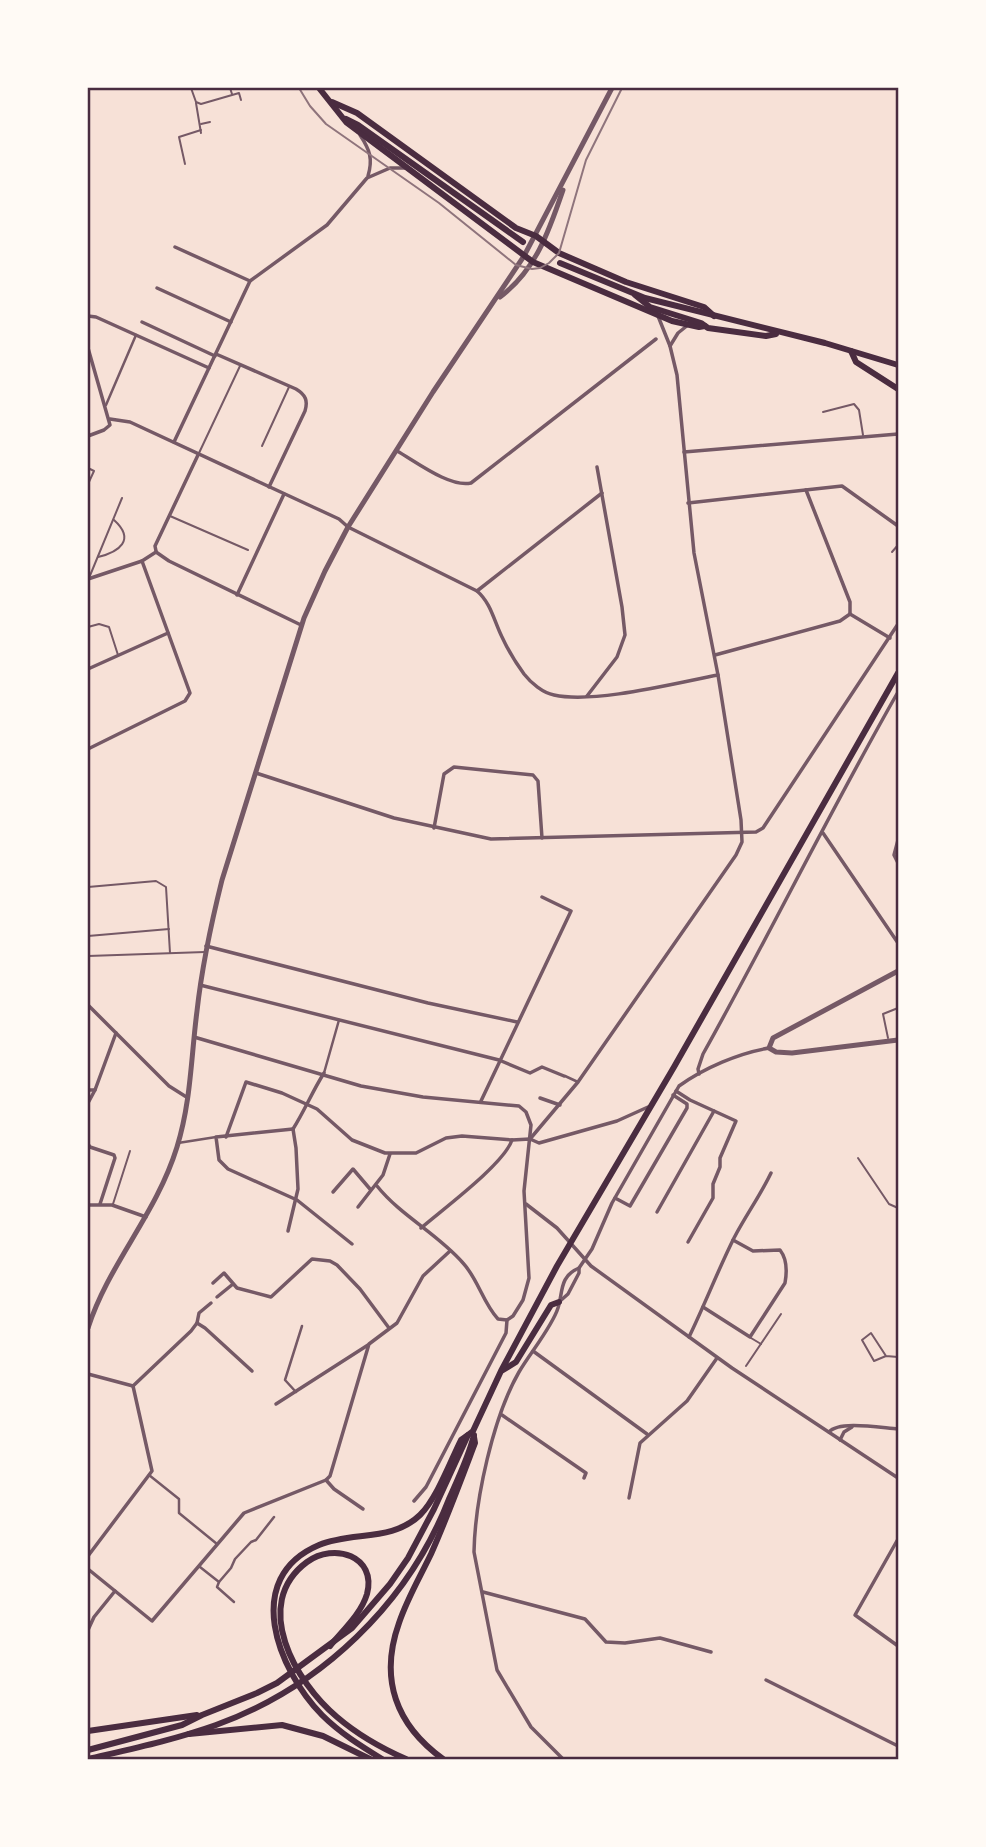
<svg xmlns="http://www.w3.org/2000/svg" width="986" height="1847" font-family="Cabin,sans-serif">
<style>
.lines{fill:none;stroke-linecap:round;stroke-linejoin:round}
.service{stroke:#755966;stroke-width:2}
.pedestrian{stroke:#755966;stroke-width:2.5}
.minor{stroke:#755966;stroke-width:3.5}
.tertiary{stroke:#755966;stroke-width:5}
.primary{stroke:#4a2c40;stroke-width:6}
.trunk{stroke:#4a2c40;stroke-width:6}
.tram{stroke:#8f747c;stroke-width:2}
.neatline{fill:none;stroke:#4a2c40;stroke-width:2.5}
</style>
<rect width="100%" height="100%" fill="#f7e1d7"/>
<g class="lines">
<g class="service">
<polyline points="191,88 196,102 201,104 239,93 241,100"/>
<polyline points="230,88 232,94"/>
<polyline points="196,103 201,133"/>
<polyline points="201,124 210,122"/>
<polyline points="185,164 179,137 201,130"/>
<polyline points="823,412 854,404 859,410 863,435"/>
<polyline points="262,446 289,387"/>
<polyline points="199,453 240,366"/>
<polyline points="88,468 94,471 88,484"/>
<polyline points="170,516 248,550"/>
<polyline points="892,552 898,545"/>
<path d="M98 557C119 552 136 540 114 520"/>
<polyline points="89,578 122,498"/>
<polyline points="88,627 99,624 109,627 118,655"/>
<polyline points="88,887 156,881 166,887 170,953"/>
<polyline points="88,936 169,929"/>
<polyline points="88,956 205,952"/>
<polyline points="888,1038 883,1014 898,1008"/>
<polyline points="858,1158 889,1204 898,1208"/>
<polyline points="113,1204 130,1151"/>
<polyline points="751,1338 761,1344"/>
<polyline points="886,1356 871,1333 862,1340 874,1361 886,1356 898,1357"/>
<polyline points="746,1366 781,1314"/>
</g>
<g class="pedestrian">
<polyline points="106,405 136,335"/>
<polyline points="324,1073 339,1020"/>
<polyline points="565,1076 578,1082"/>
<polyline points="178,1143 216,1137"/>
<polyline points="296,1392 285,1380 302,1326"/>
<polyline points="149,1475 179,1499 179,1513 217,1544"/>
<polyline points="200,1567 219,1582 217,1587 234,1602"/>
<polyline points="219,1582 231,1568 235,1559 251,1542 256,1540 274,1517"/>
</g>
<g class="minor">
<path d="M360 135C370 150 373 159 368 176"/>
<polyline points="175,247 250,281"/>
<polyline points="157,288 231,322"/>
<polyline points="88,316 96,317 209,368"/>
<polyline points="142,322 215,356"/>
<polyline points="670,346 678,333 688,325"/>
<polyline points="88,348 110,425 104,430 88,436"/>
<path d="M216 354 296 389C306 395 308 401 305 411L269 487"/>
<path d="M110 419 130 422 313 507 339 519 348 527 477 591C491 603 494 621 502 637 508 650 516 663 524 674 531 683 543 693 554 695 594 704 676 683 718 675"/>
<polyline points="174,442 250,281 327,225 367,178 390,168 405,168"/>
<path d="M397 451C415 461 450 488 471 483L656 339"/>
<polyline points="684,452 898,434"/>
<polyline points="806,490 850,602 850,614"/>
<polyline points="688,503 842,486 898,526"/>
<polyline points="156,551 155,546 198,455"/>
<polyline points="156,552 169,561 301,625"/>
<polyline points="88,579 142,561 156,552"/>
<polyline points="477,591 602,493"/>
<polyline points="237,595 284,494"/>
<polyline points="850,614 890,638"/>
<polyline points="715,655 840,621 850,614"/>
<polyline points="88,669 168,633"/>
<polyline points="587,696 617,657 625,635 622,607 597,467"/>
<polyline points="88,749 185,701 190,693 142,561"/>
<polyline points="256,773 394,818 491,839 756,832 763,828 898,624"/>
<polyline points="434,828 444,774 454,767 533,775 538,781 542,838"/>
<polyline points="823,833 898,943"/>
<polyline points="898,840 894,855 898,863"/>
<polyline points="206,946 428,1003 517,1022"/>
<polyline points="200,985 499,1060 530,1073 542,1067 564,1076"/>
<polyline points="88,1005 169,1086 188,1098"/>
<polyline points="194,1037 361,1086 423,1097 519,1106 526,1112 531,1125 524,1191 529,1278 523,1300 513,1316 507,1320 506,1333 426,1487 414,1501"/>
<path d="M699 1074 698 1069 703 1054C770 934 830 811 898 692"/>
<polyline points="88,1090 95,1090"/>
<polyline points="676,1091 690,1100 736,1121 720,1158 720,1167 713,1184 713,1198 688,1242"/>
<polyline points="540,1098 560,1105"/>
<polyline points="481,1101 571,911 542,897"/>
<polyline points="88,1103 95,1090 116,1033"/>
<polyline points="293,1129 216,1137 219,1160 228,1169 297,1200 352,1244"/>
<path d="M293 1129C305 1110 312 1092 324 1073"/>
<polyline points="226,1137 246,1082 282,1093 317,1109 352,1140 385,1153 416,1153 446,1138 462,1136 512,1140 530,1139 539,1143 617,1121 648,1107"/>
<polyline points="530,1139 578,1082 736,855 742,842 741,820 718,675 694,553 677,375 670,346 658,316"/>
<polyline points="88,1144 90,1147 114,1155 115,1158 100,1204"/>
<path d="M377 1186C401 1216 438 1234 463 1263 478 1279 483 1303 498 1319L507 1320"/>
<polyline points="333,1192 353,1169 370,1189"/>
<polyline points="615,1198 630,1206 687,1108 687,1104 673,1095"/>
<polyline points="526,1204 557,1228 591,1266 732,1368 898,1478"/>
<polyline points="88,1205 112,1205 146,1217"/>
<polyline points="358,1207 383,1175 390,1154"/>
<polyline points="657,1212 714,1111"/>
<path d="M421 1228C443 1209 504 1164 512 1140"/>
<polyline points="288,1231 298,1189 296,1148 293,1129"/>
<polyline points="213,1283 224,1273 237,1288 271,1297 312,1259 330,1261 337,1265 360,1289 389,1328"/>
<polyline points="217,1297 233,1284"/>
<path d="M559 1302 568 1294 579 1273V1268L592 1249 612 1203 679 1086C704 1068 739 1053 769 1048"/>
<path d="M703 1307 750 1337 785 1283C787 1272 787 1259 780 1250L753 1251 733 1240"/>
<polyline points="197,1323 199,1313 211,1303"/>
<path d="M689 1337C705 1304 718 1270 734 1238 746 1215 760 1196 771 1173"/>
<polyline points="533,1351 647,1434"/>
<polyline points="88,1374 133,1386"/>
<polyline points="133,1386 191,1331 197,1323 205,1328 252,1371"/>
<polyline points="276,1404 368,1345"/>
<polyline points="502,1415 586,1473 584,1478"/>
<polyline points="898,1429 898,1416"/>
<path d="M829 1432C839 1420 882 1428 898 1429"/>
<polyline points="840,1440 844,1432 852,1427"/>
<polyline points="326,1480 334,1489 363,1509"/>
<polyline points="629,1498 640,1443 687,1401 717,1358"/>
<polyline points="898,1539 855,1615 898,1646"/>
<polyline points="88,1556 152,1471 133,1386"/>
<polyline points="88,1569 152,1621 244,1513 326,1480 330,1476 369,1344 397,1323 423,1276 450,1251"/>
<polyline points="483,1592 585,1619 606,1642 625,1643 660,1638 711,1652"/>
<polyline points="88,1630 94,1617 115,1591"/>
<polyline points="766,1680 898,1746"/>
<path d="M563 1759 531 1727 497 1670 474 1552C475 1500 493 1417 519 1372 530 1353 552 1327 558 1308 563 1293 559 1276 579 1268"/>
</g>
<g class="tertiary">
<path d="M500 297C536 270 549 231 563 190"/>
<polyline points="898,971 773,1038 769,1048 776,1052 792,1053 898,1040"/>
<path d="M88 1328C109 1263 156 1215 177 1147 191 1102 191 1057 197 1011 202 966 211 924 222 880L304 618 325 571 348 527 433 392 524 256 612 88"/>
</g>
<g class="primary">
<polyline points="319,88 346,122 533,262 672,321 699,327 705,326"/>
<polyline points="332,102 357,113 516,228 536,236 559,253 596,269 626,282 704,307 714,316"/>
<polyline points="346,119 358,125 523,242"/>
<polyline points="560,263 645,298 825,343 898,365"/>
<polyline points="635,295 650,307 701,323 708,328 766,336 776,334"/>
<polyline points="851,351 856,362 898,389"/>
<polyline points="503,1370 516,1362 551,1305 559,1302"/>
<polyline points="88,1731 197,1715"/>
<polyline points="88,1750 182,1725 202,1715 257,1693 277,1683 352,1628 390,1584 408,1558 434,1509 468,1435 473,1431 501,1371 557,1266 674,1067 898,673"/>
<path d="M88 1759C131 1749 174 1740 216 1725 321 1687 408 1604 449 1499 458 1479 469 1456 474 1435"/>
</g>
<g class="trunk">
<path d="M330 1646C343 1630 361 1614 367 1594 377 1556 334 1542 307 1562 250 1604 296 1683 337 1717 358 1735 381 1748 406 1759"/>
<polyline points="189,1734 282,1725 323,1736 370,1759"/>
<path d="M382 1759C361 1746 340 1733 322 1715 278 1670 241 1578 319 1545 352 1531 392 1542 420 1515 437 1498 450 1462 461 1440L468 1435"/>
<path d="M443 1759C396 1725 379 1679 399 1623 407 1599 420 1577 431 1554 447 1518 461 1480 475 1443L474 1437"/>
</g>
<polyline class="tram" points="299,88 310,106 326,124 439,203 516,265 532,269 540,268 549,263 559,253 586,160 622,88"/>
</g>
<rect width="986" height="1847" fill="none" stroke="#fffaf5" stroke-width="178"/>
<rect x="89" y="89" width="808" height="1669" class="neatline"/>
</svg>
